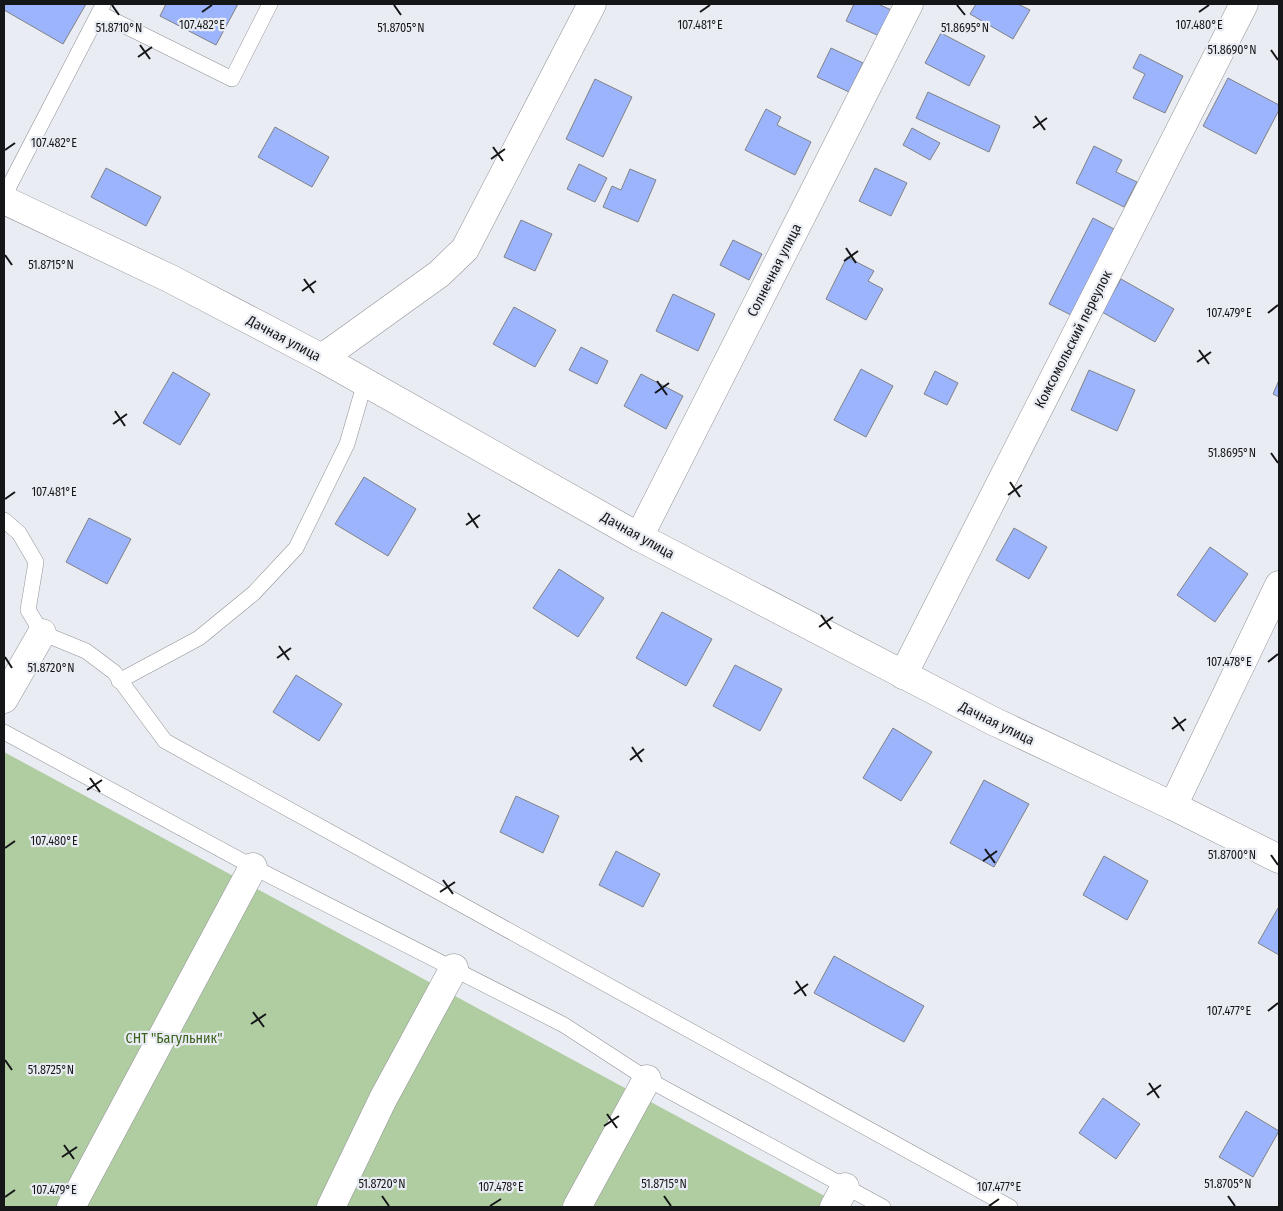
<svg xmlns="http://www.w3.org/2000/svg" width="1283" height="1211" font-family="'Fira Sans Condensed',sans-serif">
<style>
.green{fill:#b0cca1}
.building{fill:#9cb4fb;stroke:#808287}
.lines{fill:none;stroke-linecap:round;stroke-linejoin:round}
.lane-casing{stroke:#909297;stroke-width:16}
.street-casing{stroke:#909297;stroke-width:29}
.lane{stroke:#fff;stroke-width:15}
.street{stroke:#fff;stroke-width:28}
.ticks{fill:none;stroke:#151618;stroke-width:2}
.labels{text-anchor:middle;stroke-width:4.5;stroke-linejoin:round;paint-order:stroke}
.street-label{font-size:14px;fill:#151618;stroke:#e9ecf2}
.park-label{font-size:14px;fill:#3b621d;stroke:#e9ecf2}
.ticks-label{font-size:12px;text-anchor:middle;fill:#151618;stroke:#e9ecf2;stroke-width:4.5;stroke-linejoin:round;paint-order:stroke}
</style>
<rect width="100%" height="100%" fill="#e9ecf2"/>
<polygon class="green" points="4,752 845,1207 4,1207"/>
<g class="building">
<polygon points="4,4 86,4 63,44 4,10"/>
<polygon points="166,4 238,4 216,45 160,16"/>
<polygon points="854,4 878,4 898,13 886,39 846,21"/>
<polygon points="976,4 1018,4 1030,10 1013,39 970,14"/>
<polygon points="941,33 985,56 969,86 925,63"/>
<polygon points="831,48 863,63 849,92 817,77"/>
<polygon points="1140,54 1183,76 1165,113 1133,98 1145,74 1133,68"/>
<polygon points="1228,78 1279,105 1279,110 1256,154 1203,126"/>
<polygon points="595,79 632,97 603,157 566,139"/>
<polygon points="928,92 1000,126 989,152 916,118"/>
<polygon points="766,109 781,117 777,125 811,142 795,175 745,150"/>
<polygon points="275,127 329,157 312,187 258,157"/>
<polygon points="912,128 940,143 930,160 903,145"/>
<polygon points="1094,146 1122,160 1116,172 1137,182 1124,207 1076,183"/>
<polygon points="579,164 607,178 595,202 567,189"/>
<polygon points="106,168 161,197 146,226 91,197"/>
<polygon points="875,168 907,183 891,216 859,201"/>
<polygon points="630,169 656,180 638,222 603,207 612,186 621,190"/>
<polygon points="1093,218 1114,229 1071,315 1049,304"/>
<polygon points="521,220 552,234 535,271 504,257"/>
<polygon points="733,240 762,254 749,280 720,265"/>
<polygon points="847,257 874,271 868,281 883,289 866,320 826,299"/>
<polygon points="1121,279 1174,309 1155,342 1102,312"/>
<polygon points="673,294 715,314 698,351 656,331"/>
<polygon points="514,307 556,330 535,367 493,344"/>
<polygon points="581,347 608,361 597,384 569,370"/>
<polygon points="861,369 893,386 866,437 834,420"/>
<polygon points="1089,370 1135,390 1117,431 1071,410"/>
<polygon points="935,371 958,383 947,405 924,394"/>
<polygon points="173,372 210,394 180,445 143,423"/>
<polygon points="641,374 683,396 666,429 624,406"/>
<polygon points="1279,380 1279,397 1273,394"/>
<polygon points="364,477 416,509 388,556 335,524"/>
<polygon points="89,518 131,539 107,584 66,562"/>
<polygon points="1014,528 1047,547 1029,579 996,560"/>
<polygon points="1210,547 1248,574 1215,622 1177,595"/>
<polygon points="559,569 604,598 578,637 533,608"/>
<polygon points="662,612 712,639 686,686 636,658"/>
<polygon points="735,665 782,689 760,731 713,706"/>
<polygon points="296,675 342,704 319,741 273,712"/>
<polygon points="893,728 932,752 901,801 863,778"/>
<polygon points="984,780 1029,804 994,867 950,843"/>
<polygon points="516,796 559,816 543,853 500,832"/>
<polygon points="616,851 660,874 643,907 599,885"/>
<polygon points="1104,856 1148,881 1127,920 1083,895"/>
<polygon points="1278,908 1279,909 1279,955 1258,943"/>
<polygon points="834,956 924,1006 904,1042 814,993"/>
<polygon points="1103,1098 1140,1124 1116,1159 1079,1133"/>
<polygon points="1246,1111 1279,1131 1253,1177 1219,1157"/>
</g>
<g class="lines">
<defs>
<g id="lane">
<polyline points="99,13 232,79 270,4"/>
<polyline points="4,196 103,5"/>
<polyline points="4,520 19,533 36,562 28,610 42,633 86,651 114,672 165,741 1010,1207"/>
<polyline points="119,681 199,638 254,593 296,548 347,444 365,382"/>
<polyline points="4,732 253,867 564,1025 647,1079 883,1207"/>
</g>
<g id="street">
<polyline points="4,200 171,279 322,358 639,537 993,721 1173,806 1279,859"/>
<polyline points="322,358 439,274 465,249 592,4"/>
<polyline points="639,537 909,4"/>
<polyline points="903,675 1244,4"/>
<polyline points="4,699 42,633"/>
<polyline points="1173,806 1279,585"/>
<polyline points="71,1207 253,867"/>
<polyline points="331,1207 383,1099 454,968"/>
<polyline points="577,1207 647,1079"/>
<polyline points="834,1207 845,1187"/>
</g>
</defs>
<use href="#lane" class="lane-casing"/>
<use href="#street" class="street-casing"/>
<use href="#lane" class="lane"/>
<use href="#street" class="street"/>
</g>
<path class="ticks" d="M112 5 119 15M394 5 401 15M957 5 965 15M202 12 212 5M700 12 710 5M1199 12 1209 5M140 45 150 59M1271 50 1278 60M138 57 152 47M1035 116 1045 130M1033 128 1047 118M493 147 503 161M5 150 15 143M491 159 505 149M846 248 856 263M5 255 12 265M844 261 858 251M304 279 314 293M302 291 316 281M1268 313 1278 305M1199 350 1209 364M1197 362 1211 352M657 381 667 395M655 393 669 383M115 411 125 426M113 424 127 414M1271 453 1278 463M1010 482 1020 497M1008 495 1022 485M5 499 15 492M468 513 478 528M466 525 480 515M821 615 831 629M819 627 833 617M279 646 289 660M5 657 12 668M277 658 291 648M1268 662 1278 654M1174 717 1184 731M1172 729 1186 719M632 747 642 762M630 760 644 749M90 778 100 792M87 790 102 780M5 848 15 841M985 849 995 863M1271 855 1278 865M983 861 997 851M443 880 453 894M440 892 455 882M796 981 806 996M794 994 808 984M1268 1011 1278 1003M253 1012 264 1027M251 1024 266 1014M5 1060 12 1070M1149 1083 1159 1098M1147 1095 1161 1085M607 1114 617 1128M604 1126 619 1116M64 1145 74 1159M62 1157 77 1147M382 1196 389 1206M664 1196 671 1206M1228 1196 1235 1206M5 1197 15 1190M490 1206 501 1199M989 1206 999 1199"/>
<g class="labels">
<g class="street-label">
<text transform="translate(774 270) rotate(-63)" y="5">Солнечная улица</text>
<text transform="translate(284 338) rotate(28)" y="5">Дачная улица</text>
<text transform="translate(1073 339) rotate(-63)" y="5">Комсомольский переулок</text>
<text transform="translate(638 535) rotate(29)" y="5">Дачная улица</text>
<text transform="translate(997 723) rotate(26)" y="5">Дачная улица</text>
</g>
<g class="park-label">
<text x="174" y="1043">СНТ "Багульник"</text>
</g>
</g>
<g class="ticks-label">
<text x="202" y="29">107.482°E</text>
<text x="700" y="29">107.481°E</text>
<text x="1199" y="29">107.480°E</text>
<text x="119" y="32">51.8710°N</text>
<text x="401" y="32">51.8705°N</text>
<text x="965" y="32">51.8695°N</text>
<text x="1232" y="54">51.8690°N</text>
<text x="54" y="147">107.482°E</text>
<text x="51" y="269">51.8715°N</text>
<text x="1229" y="317">107.479°E</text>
<text x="1232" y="457">51.8695°N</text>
<text x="54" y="496">107.481°E</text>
<text x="1229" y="666">107.478°E</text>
<text x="51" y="672">51.8720°N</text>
<text x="54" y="845">107.480°E</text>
<text x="1232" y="859">51.8700°N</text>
<text x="1229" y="1015">107.477°E</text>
<text x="51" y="1074">51.8725°N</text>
<text x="382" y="1188">51.8720°N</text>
<text x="664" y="1188">51.8715°N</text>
<text x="1228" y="1188">51.8705°N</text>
<text x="501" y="1191">107.478°E</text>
<text x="999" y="1191">107.477°E</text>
<text x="54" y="1194">107.479°E</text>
</g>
<rect width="1283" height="1211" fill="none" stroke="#151618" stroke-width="10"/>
</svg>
